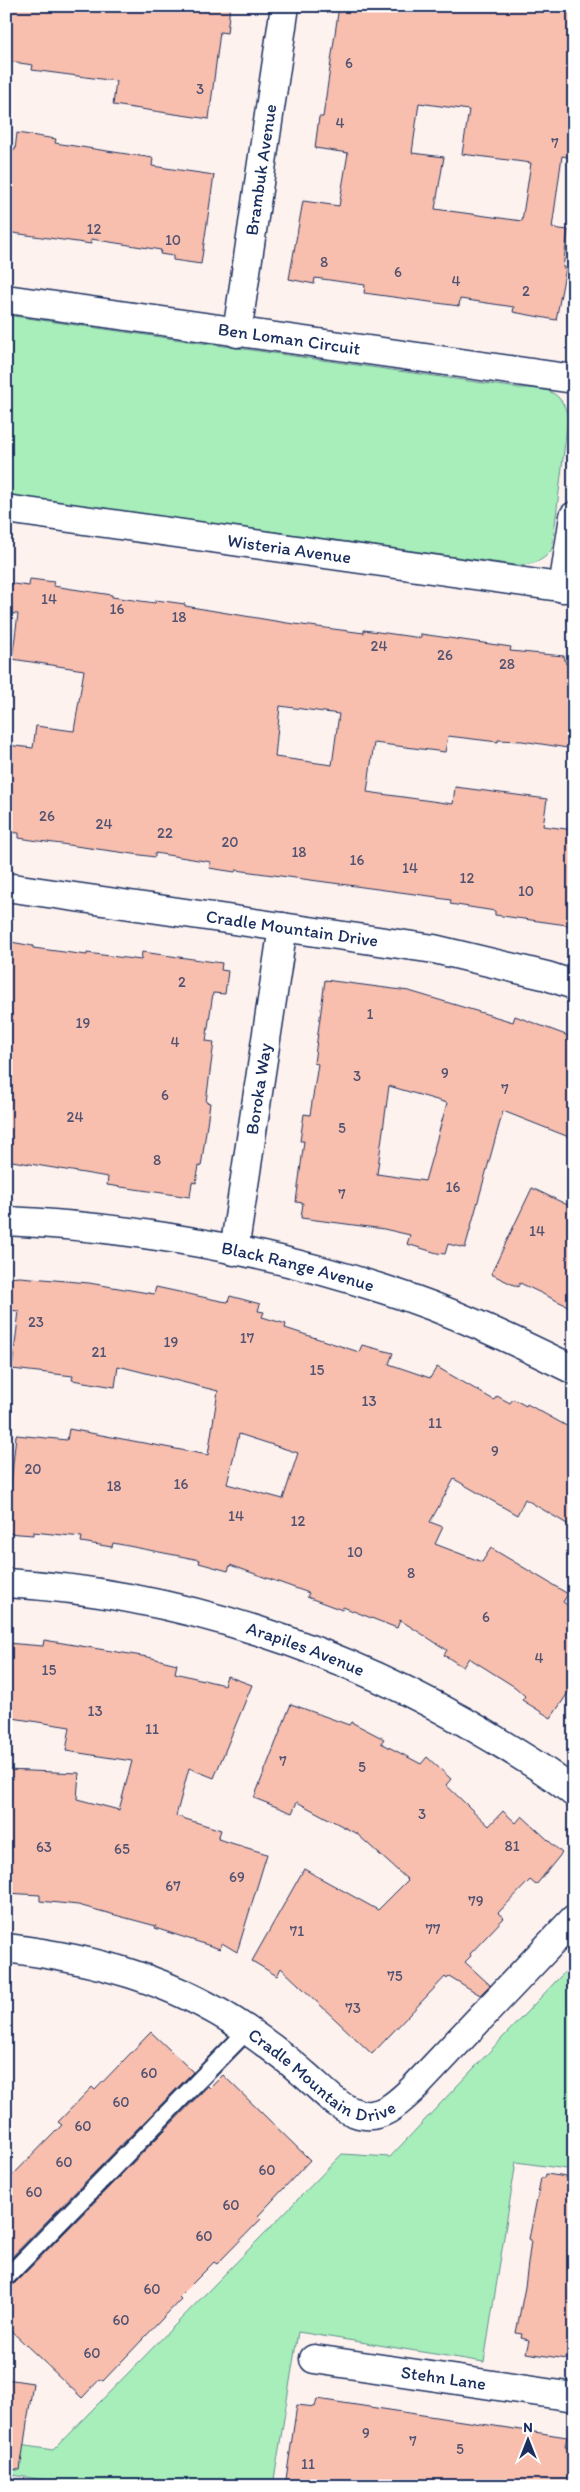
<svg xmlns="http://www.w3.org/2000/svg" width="580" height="2492" font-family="Itim,sans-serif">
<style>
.green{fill:#a7eebb;stroke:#618e8c}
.building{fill:#f8bfae;stroke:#1b2f5e;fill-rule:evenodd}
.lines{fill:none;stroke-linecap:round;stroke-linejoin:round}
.service-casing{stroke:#1b2f5e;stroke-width:20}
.minor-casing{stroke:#1b2f5e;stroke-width:31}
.service{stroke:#fff;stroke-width:16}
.minor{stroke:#fff;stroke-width:28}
.labels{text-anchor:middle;stroke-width:5;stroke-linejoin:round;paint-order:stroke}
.number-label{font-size:15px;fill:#525372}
.street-label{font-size:18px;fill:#1b2f5e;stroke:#fff}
</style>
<rect width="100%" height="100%" fill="#fef2ef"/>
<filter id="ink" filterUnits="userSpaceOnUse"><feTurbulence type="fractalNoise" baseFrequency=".02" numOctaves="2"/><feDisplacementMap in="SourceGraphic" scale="10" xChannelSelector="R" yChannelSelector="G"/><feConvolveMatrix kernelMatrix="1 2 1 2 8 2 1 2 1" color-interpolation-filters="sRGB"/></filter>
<g filter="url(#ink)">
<g class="green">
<path d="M6 315 518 388C543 388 562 388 568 418L552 549C544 562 529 566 515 565L6 495Z"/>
<polygon points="574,1962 574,2170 516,2162 484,2362 298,2332 273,2486 83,2486 6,2474 6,2443 53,2450 342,2154 390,2157"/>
</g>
<g class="building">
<polygon points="6,6 230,6 227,33 220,32 209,119 113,105 116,81 32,70 33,65 6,61"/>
<path d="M339 6H574V158L562 156 552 228 568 230 563 268H566L556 320 513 312 514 307 460 299 459 306 364 293 365 285 315 278 314 284 289 279 303 201 339 206 348 153 315 148 319 117H323ZM419 103 469 110 462 154 531 163 522 221 435 209 444 157 412 153Z"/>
<polygon points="17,133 56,139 55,143 153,158 152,166 214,175 201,264 173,260 173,256 160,254 161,250 91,239 91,244 6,232 6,149 15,150"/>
<path d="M30 579 54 582 53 586 112 595V597L155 603 156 600 185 604V606L287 623 364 633V630L421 638V634L511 647 510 651 564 656 566 664 574 665V749L522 741 498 740V742L448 736 445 752 374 743 367 792 453 804 455 787 547 799 543 826 574 830V926L495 915V911L450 904 451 900 437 898V897L236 870 235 872 209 868 211 862 155 853V857L32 840 19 838V833L6 832V745L33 748 36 726 74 731 84 670 12 659 18 614 6 613V583L29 586ZM280 706 339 714 332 765 275 757Z"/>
<polygon points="11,942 33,946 33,948 87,955 87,953 141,960 142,952 222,963 221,970 228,971 225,994 213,993 206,1041 214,1042 206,1102 210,1103 201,1167 199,1166 196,1183 192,1182 190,1197 107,1185 108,1177 6,1160 6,946 10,947"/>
<path d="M325 980 409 991 513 1022 515 1016 574 1038V1139L503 1111 465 1248 448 1244 445 1254 437 1253 407 1244 410 1235 384 1229 301 1218 303 1203 296 1202 304 1141H300L304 1114 310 1115 318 1064 314 1063ZM389 1086 447 1103 425 1181 377 1174Z"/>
<polygon points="532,1188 574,1208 574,1309 520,1283 518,1287 491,1274"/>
<path d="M20 1277 89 1283 154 1294 156 1287 221 1301 228 1302 230 1296 260 1304 258 1311 264 1312 262 1317 286 1324 285 1328 359 1352 362 1345 393 1353 389 1364 430 1378 437 1367 494 1400 497 1396 510 1403 513 1399 526 1406 527 1404 574 1430V1528L525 1499 517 1515 454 1479 430 1522 443 1527 435 1544 482 1562 491 1548 568 1594 563 1602 574 1610V1684L551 1718 522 1700 525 1696 515 1687 469 1658 463 1667 444 1655 447 1650 400 1620 397 1628 343 1607 342 1610 307 1597 309 1593 230 1565 228 1571 199 1563 200 1560 113 1543 112 1547 81 1542 82 1537 33 1532V1535L6 1533 16 1435 67 1440 69 1429 208 1455 218 1391 118 1366 115 1387 72 1380 73 1376 12 1369 19 1311 6 1310V1278ZM239 1434 298 1453 283 1499 227 1484Z"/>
<polygon points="44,1640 148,1657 177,1664 175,1673 224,1685 227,1676 252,1685 214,1778 189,1768 176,1816 221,1830 218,1839 267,1854 237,1952 222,1943 220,1949 155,1928 156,1926 78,1905 40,1901 40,1895 6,1893 6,1770 79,1773 77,1799 119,1810 132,1761 66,1751 70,1727 6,1717 6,1643 43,1646"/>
<polygon points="291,1704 349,1725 351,1722 384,1739 381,1743 421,1764 427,1757 451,1779 446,1785 489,1826 503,1811 516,1823 522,1816 562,1853 536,1885 530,1880 498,1913 504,1918 470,1954 471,1956 465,1962 490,1985 480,1995 449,1976 447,1979 445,1977 372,2054 281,1968 277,1976 252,1961 304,1869 378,1910 408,1880 357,1834 297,1802 292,1813 254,1798"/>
<polygon points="151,2032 193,2072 6,2263 6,2182 62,2125 58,2122 92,2087 95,2090"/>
<polygon points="223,2075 310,2160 258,2216 261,2219 217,2264 214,2262 179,2297 181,2299 103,2381 100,2379 82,2398 6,2326 6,2288 13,2285 208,2086 210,2088"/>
<polygon points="546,2174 574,2178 574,2360 526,2353 529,2340 521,2338 522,2334 516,2333 525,2287 531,2240 529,2239 541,2178 545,2178"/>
<polygon points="6,2379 33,2383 20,2470 6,2469"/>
<polygon points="317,2399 567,2437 565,2446 574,2447 571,2486 285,2486 297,2405 315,2407"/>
</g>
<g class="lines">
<defs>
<polyline id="service" points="6,2278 248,2030"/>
<g id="minor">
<path id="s1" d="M6 299 574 379"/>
<path id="s2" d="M237 333 285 6"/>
<path id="s3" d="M6 509 574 589"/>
<polyline points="563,588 574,516"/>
<path id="s4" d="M6 887 434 949 547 976 574 985"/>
<path id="s5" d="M6 1221C134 1227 263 1250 386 1290 450 1310 513 1340 574 1370"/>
<path id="s6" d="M234 1251 283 927"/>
<path id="s7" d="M6 1583C177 1593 346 1649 492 1738 520 1755 549 1772 574 1793"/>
<path id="s8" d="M6 1948C95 1959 172 1979 247 2030 267 2044 286 2058 304 2074 321 2088 337 2108 359 2114 382 2120 399 2102 414 2088L574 1919"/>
<path id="s9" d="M314 2359 574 2397"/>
</g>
</defs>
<use href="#service" class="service-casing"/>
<use href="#minor" class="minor-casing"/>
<use href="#service" class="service"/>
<use href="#minor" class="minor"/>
</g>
</g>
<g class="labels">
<g class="number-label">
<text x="349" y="68">6</text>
<text x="200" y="94">3</text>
<text x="340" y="128">4</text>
<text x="555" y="148">7</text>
<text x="94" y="234">12</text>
<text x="173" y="245">10</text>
<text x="324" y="267">8</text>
<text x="398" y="277">6</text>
<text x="456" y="286">4</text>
<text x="526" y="296">2</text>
<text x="49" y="604">14</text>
<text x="117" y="614">16</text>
<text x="179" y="622">18</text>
<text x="379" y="651">24</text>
<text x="445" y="660">26</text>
<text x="507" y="669">28</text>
<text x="47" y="821">26</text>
<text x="104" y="829">24</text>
<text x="165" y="838">22</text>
<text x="230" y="847">20</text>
<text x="299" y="857">18</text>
<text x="357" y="865">16</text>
<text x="410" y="873">14</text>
<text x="467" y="883">12</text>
<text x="526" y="896">10</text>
<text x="182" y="987">2</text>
<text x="370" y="1019">1</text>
<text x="83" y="1028">19</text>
<text x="175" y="1047">4</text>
<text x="445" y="1078">9</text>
<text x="357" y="1081">3</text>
<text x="505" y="1094">7</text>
<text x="165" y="1100">6</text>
<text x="75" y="1122">24</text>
<text x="342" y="1133">5</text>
<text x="157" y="1165">8</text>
<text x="453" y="1192">16</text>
<text x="342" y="1199">7</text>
<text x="537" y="1236">14</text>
<text x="36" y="1327">23</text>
<text x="247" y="1343">17</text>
<text x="171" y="1347">19</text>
<text x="99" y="1357">21</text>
<text x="317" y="1375">15</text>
<text x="369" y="1406">13</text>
<text x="435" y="1428">11</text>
<text x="495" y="1456">9</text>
<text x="33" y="1474">20</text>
<text x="181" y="1489">16</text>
<text x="114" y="1491">18</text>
<text x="236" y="1521">14</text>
<text x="298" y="1526">12</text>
<text x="355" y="1557">10</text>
<text x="411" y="1578">8</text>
<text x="486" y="1622">6</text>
<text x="539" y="1663">4</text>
<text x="49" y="1675">15</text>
<text x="95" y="1716">13</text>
<text x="152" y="1734">11</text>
<text x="283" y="1766">7</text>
<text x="362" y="1772">5</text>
<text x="422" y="1819">3</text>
<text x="512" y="1851">81</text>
<text x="44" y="1852">63</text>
<text x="122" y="1854">65</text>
<text x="237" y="1882">69</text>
<text x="173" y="1891">67</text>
<text x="476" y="1906">79</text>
<text x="433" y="1934">77</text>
<text x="297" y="1936">71</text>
<text x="395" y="1981">75</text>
<text x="353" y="2013">73</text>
<text x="149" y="2078">60</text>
<text x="121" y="2107">60</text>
<text x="83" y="2131">60</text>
<text x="64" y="2167">60</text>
<text x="267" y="2175">60</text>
<text x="34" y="2197">60</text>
<text x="231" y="2210">60</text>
<text x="204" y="2241">60</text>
<text x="152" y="2294">60</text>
<text x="121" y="2325">60</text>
<text x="92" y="2358">60</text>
<text x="366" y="2438">9</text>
<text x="413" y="2446">7</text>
<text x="460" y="2454">5</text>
<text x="308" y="2469">11</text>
</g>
<g class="street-label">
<text dy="6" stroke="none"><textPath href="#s2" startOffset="165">Brambuk Avenue</textPath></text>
<text dy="6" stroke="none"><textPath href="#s1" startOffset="286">Ben Loman Circuit</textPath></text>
<text dy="6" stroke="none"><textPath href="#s3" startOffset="286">Wisteria Avenue</textPath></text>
<text dy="6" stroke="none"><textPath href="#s4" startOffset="289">Cradle Mountain Drive</textPath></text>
<text dy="6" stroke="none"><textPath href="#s6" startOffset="164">Boroka Way</textPath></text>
<text dy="6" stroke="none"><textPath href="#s5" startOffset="296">Black Range Avenue</textPath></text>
<text dy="6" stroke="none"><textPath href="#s7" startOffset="308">Arapiles Avenue</textPath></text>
<text dy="6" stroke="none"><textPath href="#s8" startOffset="348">Cradle Mountain Drive</textPath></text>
<text dy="6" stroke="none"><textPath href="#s9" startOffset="131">Stehn Lane</textPath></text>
</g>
</g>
<rect width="580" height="2492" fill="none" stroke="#fff" stroke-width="25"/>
<rect x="12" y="12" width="555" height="2467" fill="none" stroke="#1b2f5e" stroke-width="2" filter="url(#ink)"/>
<g transform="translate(528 2440)" stroke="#ffffff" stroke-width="4" paint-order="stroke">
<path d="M0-4L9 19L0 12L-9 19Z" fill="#1b2f5e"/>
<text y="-8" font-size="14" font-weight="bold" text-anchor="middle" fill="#1b2f5e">N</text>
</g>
</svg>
